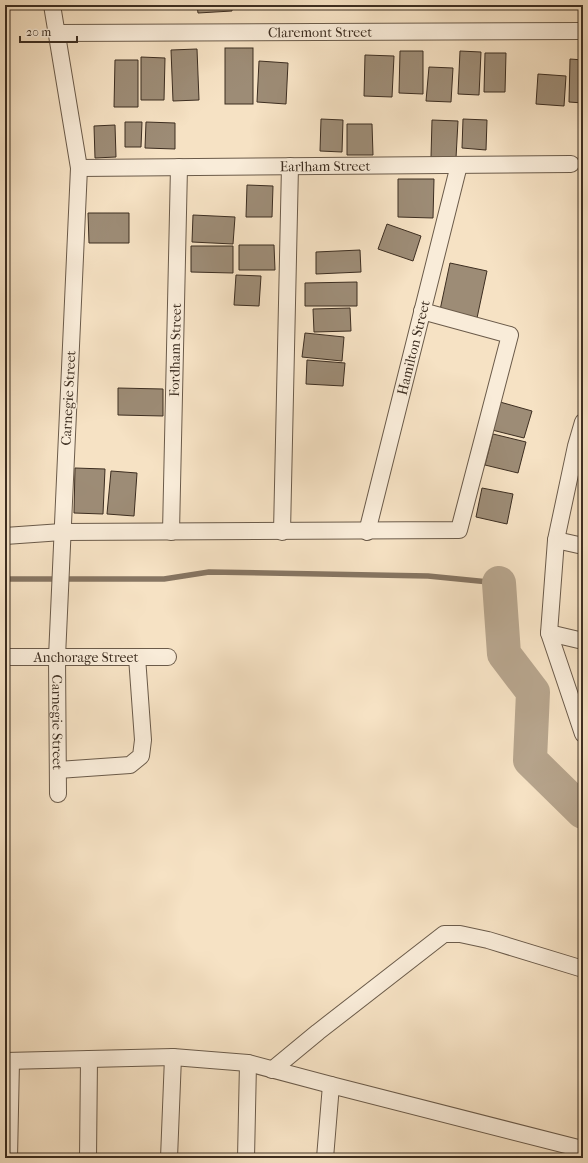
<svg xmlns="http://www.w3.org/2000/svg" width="588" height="1163" font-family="'IM FELL French Canon',serif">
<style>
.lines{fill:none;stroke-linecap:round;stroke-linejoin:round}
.stream{stroke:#867562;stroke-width:5.5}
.river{stroke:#b7a58d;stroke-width:34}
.building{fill:#9d8c76;stroke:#3d2e21}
.minor-casing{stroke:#6b5b4a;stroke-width:18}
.minor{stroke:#f9ecd9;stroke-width:16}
.labels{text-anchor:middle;stroke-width:3;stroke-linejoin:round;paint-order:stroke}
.street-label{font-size:14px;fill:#3d2e21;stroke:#f9ecd9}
</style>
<rect width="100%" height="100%" fill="#f6e2c4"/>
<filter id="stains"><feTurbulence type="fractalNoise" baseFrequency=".005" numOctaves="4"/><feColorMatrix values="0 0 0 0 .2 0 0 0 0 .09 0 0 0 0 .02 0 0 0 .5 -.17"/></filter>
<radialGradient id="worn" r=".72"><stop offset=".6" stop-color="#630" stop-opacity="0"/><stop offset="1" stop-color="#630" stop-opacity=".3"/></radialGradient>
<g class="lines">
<polyline class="stream" points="5,579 164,579 209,572 428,576 499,583"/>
<polyline class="river" points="499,583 504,654 533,692 530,760 583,812"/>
</g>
<g class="building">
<polygon points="197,5 232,5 232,11 198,13"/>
<polygon points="468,5 494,5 494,6 468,7"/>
<polygon points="552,5 583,5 583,7 552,8"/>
<rect x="225" y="48" width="28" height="56"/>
<polygon points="197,49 199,100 173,101 171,50"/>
<polygon points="400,51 423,51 423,94 399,93"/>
<polygon points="460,51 481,52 479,95 458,94"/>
<polygon points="485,53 506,53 505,92 484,92"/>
<polygon points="365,55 394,56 392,97 364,96"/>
<polygon points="141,57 165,58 164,100 141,100"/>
<polygon points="570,59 583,60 583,103 569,102"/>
<polygon points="115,60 138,60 138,107 114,107"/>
<polygon points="259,61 288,63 286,104 257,102"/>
<polygon points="429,67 453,68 451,102 426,101"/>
<polygon points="538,74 566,76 564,106 536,104"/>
<polygon points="321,119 343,120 342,152 320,151"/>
<polygon points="463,119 487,120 486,150 462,148"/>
<polygon points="432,120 458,121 456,158 431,157"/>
<polygon points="125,122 142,122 141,147 125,147"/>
<polygon points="146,122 175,123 175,149 145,148"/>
<polygon points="347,124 372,124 373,155 347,155"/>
<polygon points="115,125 116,157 95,158 94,126"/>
<polygon points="398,179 434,179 433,218 398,217"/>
<polygon points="247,185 273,186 272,217 246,217"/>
<polygon points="88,213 129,213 129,243 89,243"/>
<polygon points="193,215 235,217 233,244 192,242"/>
<polygon points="387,224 421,236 413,261 378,249"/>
<polygon points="239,245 274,245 275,270 239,270"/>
<polygon points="191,246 233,246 233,273 191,272"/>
<polygon points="360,250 361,272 316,274 316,252"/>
<polygon points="450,263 487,271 477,318 440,310"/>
<polygon points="236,275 261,276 259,306 234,305"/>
<polygon points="357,282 357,306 305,306 305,283"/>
<polygon points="350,308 351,331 314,332 313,309"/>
<polygon points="305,333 344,337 342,361 302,357"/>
<polygon points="307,360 345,363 343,386 306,384"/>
<polygon points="118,388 163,389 163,416 118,415"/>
<polygon points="500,402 532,411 524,438 492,430"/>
<polygon points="493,434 526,442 518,473 485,465"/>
<polygon points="75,468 105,469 103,514 74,513"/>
<polygon points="111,471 137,473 134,516 107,514"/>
<polygon points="482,488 513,494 507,524 476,517"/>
</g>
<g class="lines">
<defs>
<g id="minor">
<path id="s1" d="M52 5 79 168 57 657 58 794"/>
<path id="s2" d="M58 33 583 31"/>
<path id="s3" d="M79 168 571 164"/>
<polyline points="583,422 576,446 556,540 549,633 583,734"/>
<path id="s4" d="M171 532 179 167"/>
<polyline points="282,532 290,166"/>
<path id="s5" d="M367 532 459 165"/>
<polyline points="5,536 62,532 459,530 510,335 422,311"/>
<polyline points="556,540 583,546"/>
<polyline points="549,633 583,641"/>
<path id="s6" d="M5 657H168"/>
<polyline points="58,770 130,765 141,756 143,740 137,657"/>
<polyline points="5,1061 173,1057 248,1063 331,1085"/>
<polyline points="272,1070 318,1032 444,934 460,934 488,940 583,969"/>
<polyline points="9,1158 11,1061"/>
<polyline points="88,1158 89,1059"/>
<polyline points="169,1158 173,1057"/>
<polyline points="246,1158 248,1063"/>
<polyline points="325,1158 331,1085 578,1148 583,1151"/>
</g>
</defs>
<use href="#minor" class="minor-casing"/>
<use href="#minor" class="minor"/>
</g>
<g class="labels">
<g class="street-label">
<text dy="5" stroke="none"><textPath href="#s2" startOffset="262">Claremont Street</textPath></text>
<text dy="5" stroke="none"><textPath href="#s3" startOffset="246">Earlham Street</textPath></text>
<text dy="5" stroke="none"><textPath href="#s5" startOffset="190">Hamilton Street</textPath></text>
<text dy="5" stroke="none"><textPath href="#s4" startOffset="182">Fordham Street</textPath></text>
<text transform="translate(68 398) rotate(-87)" y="5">Carnegie Street</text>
<text dy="5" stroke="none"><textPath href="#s6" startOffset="81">Anchorage Street</textPath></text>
<text dy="5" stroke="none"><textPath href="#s1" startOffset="720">Carnegie Street</textPath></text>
</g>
</g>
<rect width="588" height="1163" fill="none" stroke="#f6e2c4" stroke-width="20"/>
<rect x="6" y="6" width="576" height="1151" fill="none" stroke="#3d2e21" stroke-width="2"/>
<rect x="10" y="10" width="568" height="1143" fill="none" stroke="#3d2e21"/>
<path d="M20 36v6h57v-6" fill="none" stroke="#3d2e21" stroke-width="2"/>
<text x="26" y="36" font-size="12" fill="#3d2e21" stroke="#f9ecd9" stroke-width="3" paint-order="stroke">20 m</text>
<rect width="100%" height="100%" filter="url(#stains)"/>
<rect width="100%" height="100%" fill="url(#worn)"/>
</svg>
